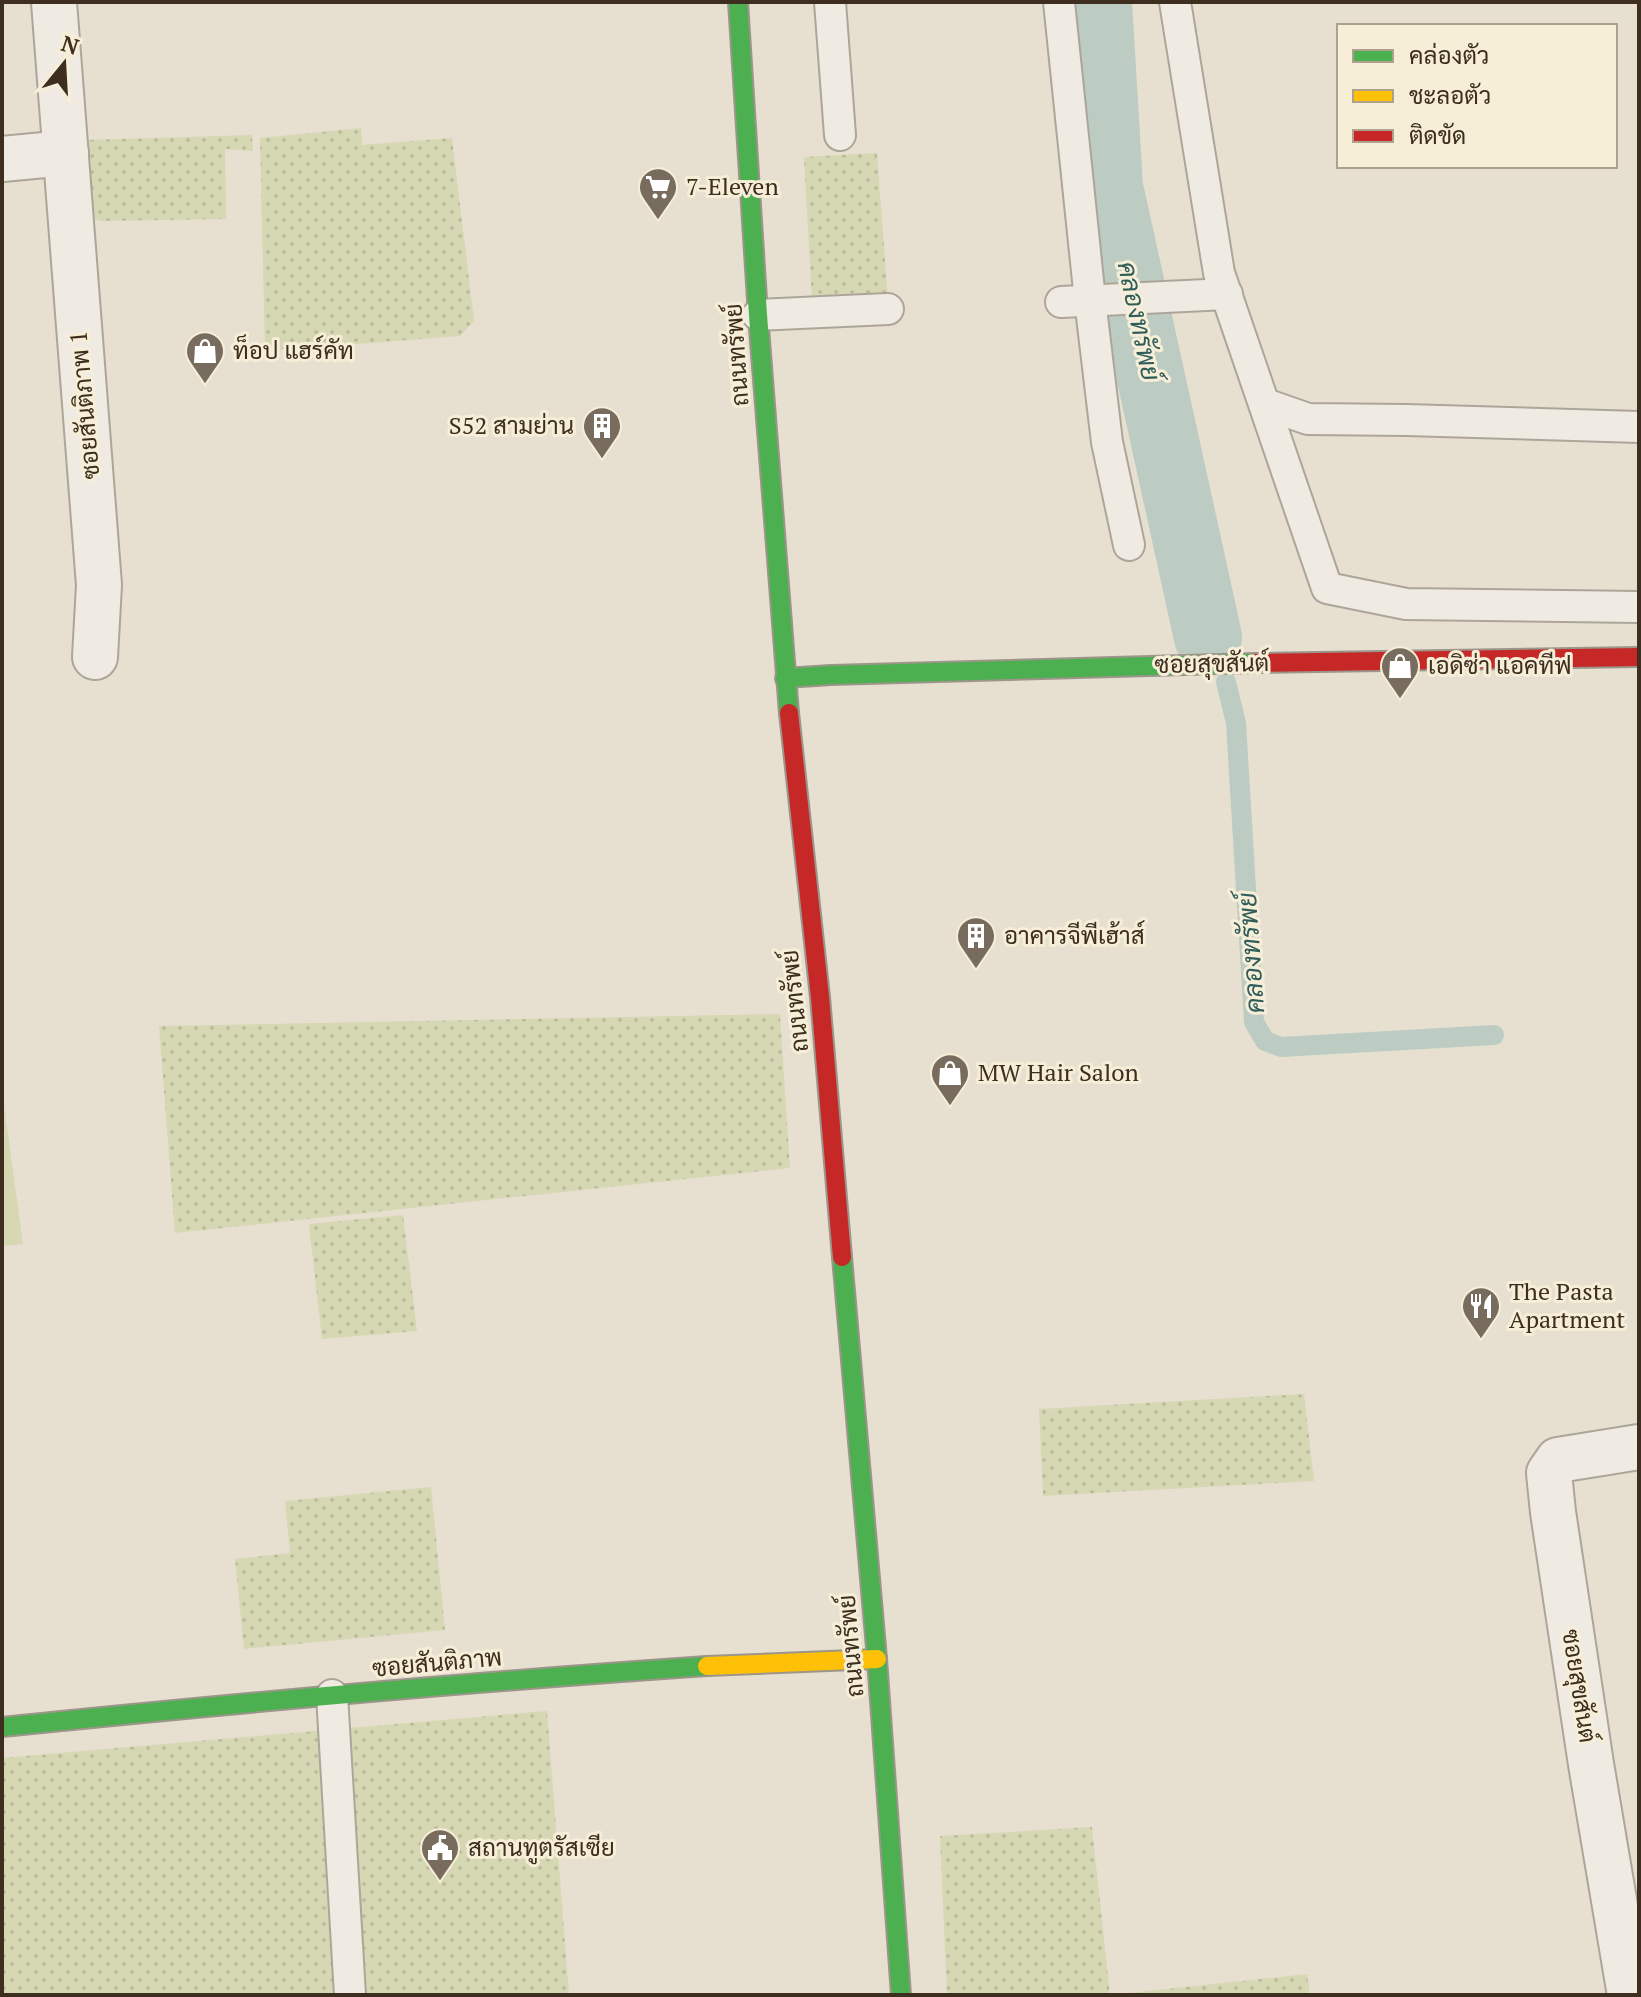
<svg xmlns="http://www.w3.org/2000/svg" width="1641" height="1997" font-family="'PT Serif',Sarabun,serif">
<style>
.grass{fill:#d6d7b3}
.garden{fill:url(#garden-dots)}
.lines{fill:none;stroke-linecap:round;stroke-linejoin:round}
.stream{stroke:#bcccc2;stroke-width:20}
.canal{stroke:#bcccc2;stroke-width:68}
.lane-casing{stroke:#ada599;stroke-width:34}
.street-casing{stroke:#ada599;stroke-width:48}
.fast-casing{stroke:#9c958a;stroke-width:22}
.slow-casing{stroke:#9c958a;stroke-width:22}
.jam-casing{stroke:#9c958a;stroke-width:22}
.lane{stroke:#efebe3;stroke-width:30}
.street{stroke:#efebe3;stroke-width:44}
.fast{stroke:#4caf50;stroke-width:18}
.slow{stroke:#ffc107;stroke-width:18}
.jam{stroke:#c62828;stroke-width:18}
.labels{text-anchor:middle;stroke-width:6;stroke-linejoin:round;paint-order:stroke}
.poi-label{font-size:24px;fill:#3d2e20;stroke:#f7eed8;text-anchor:start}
.street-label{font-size:24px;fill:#3d2e20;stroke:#f7eed8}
.water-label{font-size:26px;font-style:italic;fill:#2f5d5a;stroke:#f7eed8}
</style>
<defs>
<pattern id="garden-dots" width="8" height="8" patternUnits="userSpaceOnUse" patternTransform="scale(2)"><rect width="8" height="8" fill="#d6d7b3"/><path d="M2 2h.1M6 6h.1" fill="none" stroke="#b9b99a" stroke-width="1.8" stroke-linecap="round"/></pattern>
</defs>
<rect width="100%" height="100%" fill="#e7e0d1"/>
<polygon class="grass" points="2,1091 23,1244 2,1246"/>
<g class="garden">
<polygon points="361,128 362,145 452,138 474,321 460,336 265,351 260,138"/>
<polygon points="252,135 253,151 225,149 226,219 102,221 92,219 85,140"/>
<polygon points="877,153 888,300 812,302 804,157"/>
<polygon points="780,1014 790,1168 175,1233 159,1026"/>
<polygon points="403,1215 417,1331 322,1339 309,1224"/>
<polygon points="1304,1394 1314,1481 1043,1496 1039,1409"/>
<polygon points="431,1487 445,1630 244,1649 235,1559 290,1553 285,1501"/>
<polygon points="547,1711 569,1995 2,1995 2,1758"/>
<polygon points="1092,1827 1110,1995 947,1995 940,1836"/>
<polygon points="1307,1974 1310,1995 1111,1995"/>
</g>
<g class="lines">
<polyline class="stream" points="1226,682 1236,723 1254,1022 1265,1041 1281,1047 1494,1035"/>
<polyline class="canal" points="1098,2 1109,187 1208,637"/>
<defs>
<g id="lane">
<polyline points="830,2 840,135"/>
<polyline points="1059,2 1090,300 1107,442 1129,545"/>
<polyline points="1175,2 1219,273 1327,588 1406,604 1639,607"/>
<polyline points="1061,302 1227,294"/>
<polyline points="758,315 888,309"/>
<polyline points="1265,404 1308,419 1406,420 1639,427"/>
<polyline points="332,1695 350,1995"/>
</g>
<g id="street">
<polyline points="54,2 99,585 95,657"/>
<polyline points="2,159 66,153"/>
<polyline points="1630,1995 1591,1764 1553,1512 1549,1473 1558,1460 1639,1447"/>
</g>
<g id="fast">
<polyline points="738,2 758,315 789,713"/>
<polyline points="785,678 831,675 1256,663"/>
<polyline points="842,1257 877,1659 901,1995"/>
<path d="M2 1727C237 1703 472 1682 707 1666"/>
</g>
<polyline id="slow" points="707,1666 877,1659"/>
<g id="jam">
<polyline points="1256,663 1639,657"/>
<polyline points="789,713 820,997 842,1257"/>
</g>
</defs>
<use href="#lane" class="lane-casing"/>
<use href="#street" class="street-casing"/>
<use href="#fast" class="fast-casing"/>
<use href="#slow" class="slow-casing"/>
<use href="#jam" class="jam-casing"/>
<use href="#lane" class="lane"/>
<use href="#street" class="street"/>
<use href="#fast" class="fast"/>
<use href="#slow" class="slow"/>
<use href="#jam" class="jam"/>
</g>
<defs>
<symbol id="supermarket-pin" viewBox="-11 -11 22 30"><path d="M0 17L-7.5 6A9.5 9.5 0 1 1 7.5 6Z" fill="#786c5e" stroke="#f7eed8"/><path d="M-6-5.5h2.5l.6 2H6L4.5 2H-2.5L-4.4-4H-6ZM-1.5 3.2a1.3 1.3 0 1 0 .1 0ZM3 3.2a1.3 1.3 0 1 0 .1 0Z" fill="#fff"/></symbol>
<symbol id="shop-pin" viewBox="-11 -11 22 30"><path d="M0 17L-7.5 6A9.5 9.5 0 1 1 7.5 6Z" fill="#786c5e" stroke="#f7eed8"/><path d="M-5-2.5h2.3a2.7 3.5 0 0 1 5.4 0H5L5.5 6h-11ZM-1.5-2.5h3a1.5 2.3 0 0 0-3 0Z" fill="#fff"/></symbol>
<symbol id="building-pin" viewBox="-11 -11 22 30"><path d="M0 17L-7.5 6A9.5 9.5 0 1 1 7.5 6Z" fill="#786c5e" stroke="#f7eed8"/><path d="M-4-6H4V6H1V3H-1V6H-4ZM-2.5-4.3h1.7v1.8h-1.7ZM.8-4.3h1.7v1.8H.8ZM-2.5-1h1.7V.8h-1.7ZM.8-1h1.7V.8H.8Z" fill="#fff"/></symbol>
<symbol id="restaurant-pin" viewBox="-11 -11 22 30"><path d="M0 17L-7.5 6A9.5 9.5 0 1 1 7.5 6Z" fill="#786c5e" stroke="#f7eed8"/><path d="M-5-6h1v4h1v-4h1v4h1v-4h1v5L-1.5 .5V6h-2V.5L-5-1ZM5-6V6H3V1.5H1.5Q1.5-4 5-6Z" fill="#fff"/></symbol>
<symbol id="civic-pin" viewBox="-11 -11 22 30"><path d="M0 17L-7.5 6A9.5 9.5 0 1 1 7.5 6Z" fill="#786c5e" stroke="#f7eed8"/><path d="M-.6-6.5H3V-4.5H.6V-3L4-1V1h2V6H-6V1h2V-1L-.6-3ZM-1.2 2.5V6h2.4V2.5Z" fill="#fff"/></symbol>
</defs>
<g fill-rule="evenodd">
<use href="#supermarket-pin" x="636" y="165" width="44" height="60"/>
<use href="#shop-pin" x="183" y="329" width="44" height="60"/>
<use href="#building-pin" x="580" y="404" width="44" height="60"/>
<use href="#shop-pin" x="1378" y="644" width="44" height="60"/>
<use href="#building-pin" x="954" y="914" width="44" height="60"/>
<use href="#shop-pin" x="928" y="1051" width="44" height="60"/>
<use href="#restaurant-pin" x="1459" y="1284" width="44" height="60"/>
<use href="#civic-pin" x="418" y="1826" width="44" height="60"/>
</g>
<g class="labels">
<g class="poi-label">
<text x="686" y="195">7-Eleven</text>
<text x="233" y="359">ท็อป แฮร์คัท</text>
<text x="574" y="434" text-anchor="end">S52 สามย่าน</text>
<text x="1428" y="674">เอดิซ่า แอคทีฟ</text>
<text x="1004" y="944">อาคารจีพีเฮ้าส์</text>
<text x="978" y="1081">MW Hair Salon</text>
<text x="1509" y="1300">The Pasta<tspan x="1509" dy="28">Apartment</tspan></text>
<text x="468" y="1856">สถานทูตรัสเซีย</text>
</g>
<g class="street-label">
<text transform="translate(737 355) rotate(-94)" y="8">ถนนทรัพย์</text>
<text transform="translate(85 405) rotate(-95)" y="8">ซอยสันติภาพ 1</text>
<text transform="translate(1212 664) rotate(-1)" y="8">ซอยสุขสันต์</text>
<text transform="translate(795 1001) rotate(-96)" y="8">ถนนทรัพย์</text>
<text transform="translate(851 1646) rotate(-95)" y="8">ถนนทรัพย์</text>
<text transform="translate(437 1663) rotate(-5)" y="8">ซอยสันติภาพ</text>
<text transform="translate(1579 1686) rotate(81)" y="8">ซอยสุขสันต์</text>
</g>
<g class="water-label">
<text transform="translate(1139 321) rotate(78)" y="9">คลองทรัพย์</text>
<text transform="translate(1251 953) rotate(-94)" y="9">คลองทรัพย์</text>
</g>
</g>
<rect width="1641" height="1997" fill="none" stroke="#3d2e20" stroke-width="8"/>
<rect x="1337" y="24" width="280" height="144" fill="#f7eed8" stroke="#ada18e" stroke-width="2"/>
<rect x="1353" y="50" width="40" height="12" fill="#4caf50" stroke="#ada18e" stroke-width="2"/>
<text x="1409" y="64" font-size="24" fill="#3d2e20">คล่องตัว</text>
<rect x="1353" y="90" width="40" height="12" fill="#ffc107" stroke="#ada18e" stroke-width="2"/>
<text x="1409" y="104" font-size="24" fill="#3d2e20">ชะลอตัว</text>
<rect x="1353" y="130" width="40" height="12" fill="#c62828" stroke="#ada18e" stroke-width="2"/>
<text x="1409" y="144" font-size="24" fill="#3d2e20">ติดขัด</text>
<g transform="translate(64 64) rotate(18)" stroke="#f7eed8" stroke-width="6" paint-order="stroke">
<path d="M0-6L14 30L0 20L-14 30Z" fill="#3d2e20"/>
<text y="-12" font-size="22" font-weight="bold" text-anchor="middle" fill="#3d2e20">N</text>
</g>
</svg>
